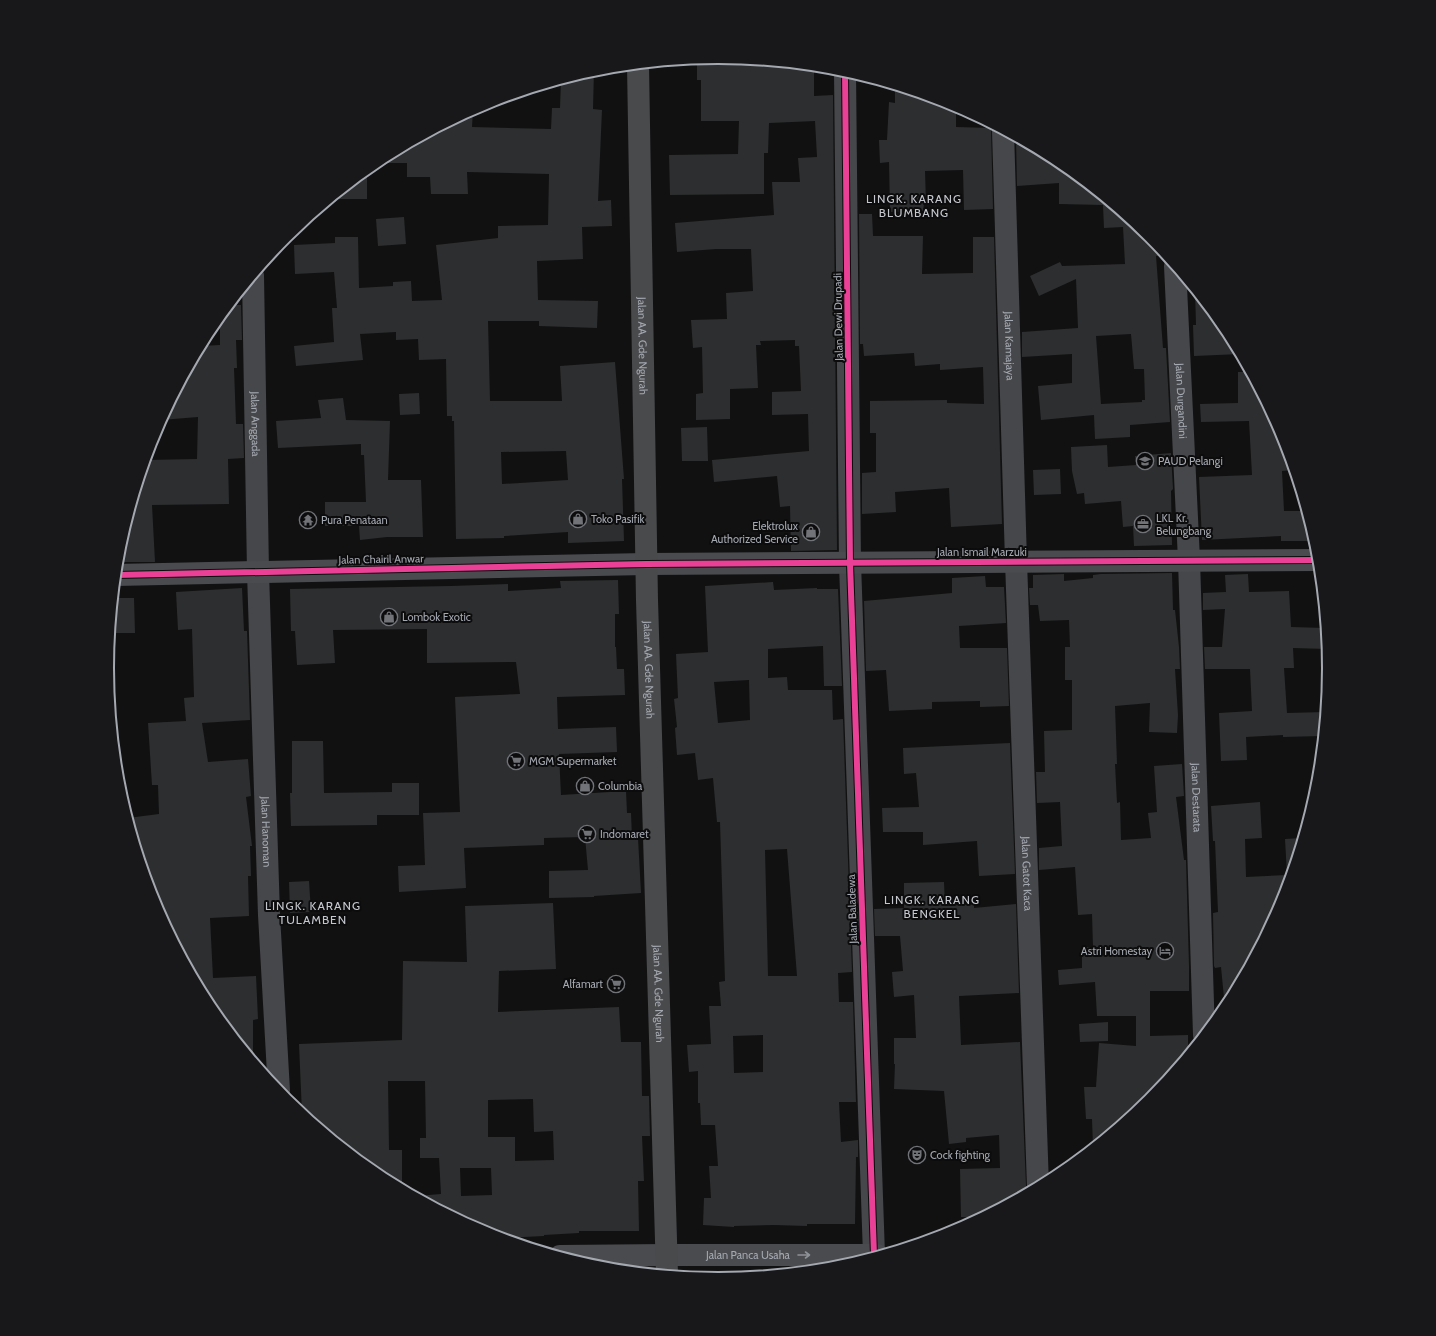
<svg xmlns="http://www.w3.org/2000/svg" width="1436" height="1336" font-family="Cabin,sans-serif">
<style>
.building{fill:#2d2e2f;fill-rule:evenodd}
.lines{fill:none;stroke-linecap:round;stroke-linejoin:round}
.street{stroke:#46474a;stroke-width:22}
.secondary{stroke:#4a4b4e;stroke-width:22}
.primary{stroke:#494a4c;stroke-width:22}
.cycleway-casing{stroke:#0c0c0d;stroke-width:8}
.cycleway{stroke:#ea4096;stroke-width:6}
.oneway{stroke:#8e9198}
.labels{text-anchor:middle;stroke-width:4;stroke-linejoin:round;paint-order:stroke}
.street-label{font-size:11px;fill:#a4a8b1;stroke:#0c0c0d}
.poi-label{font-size:11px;fill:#a4a8b1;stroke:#0c0c0d;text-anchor:start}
.neighbourhood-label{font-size:12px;letter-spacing:1px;fill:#c4c7ce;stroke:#0c0c0d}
.rim{fill:none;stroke:#a4a8b1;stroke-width:2}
</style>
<rect width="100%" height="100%" fill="#111112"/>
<g class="building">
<polygon points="718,57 814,66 814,96 833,95 837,550 791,551 790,506 780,507 777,476 714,482 712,460 809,451 808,414 772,415 772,392 801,391 799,346 795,346 795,340 760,341 761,345 756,345 758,388 730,389 730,419 696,420 696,394 703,393 702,347 693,348 691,320 727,319 726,293 753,291 751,249 716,249 677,252 675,223 774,215 772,182 800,182 798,158 817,157 815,121 769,123 768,153 764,153 764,194 670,195 669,155 738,154 739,121 701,121 701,80 697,80 697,59"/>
<path d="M594 70 593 109 602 110 598 201 611 200 612 226 582 227 583 259 537 261 538 300 598 301 597 328 539 326V321H488L490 401H562L560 366 615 362 624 479H622L624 541 568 543V532L504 536V538L456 539 454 421H452V416H447L446 359 419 360 418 339 396 340V332L360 334 363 360 296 366 294 346 334 342 332 308H337L334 272 295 274 294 245 335 243V237H358L359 288 393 286V282L411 281 412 301 442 300 436 245 498 238V226L548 225 549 174 467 172 468 194H431L430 177H407V163H375L379 160 473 110 472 127 551 129 552 108H560L561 80ZM566 451 568 480 502 484 501 452Z"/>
<polygon points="895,86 956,106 956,127 991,128 993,209 964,210 963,170 925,171 926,204 924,204 923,211 890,212 889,162 880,163 879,140 887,140 889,102 895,103"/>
<path d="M1016 139H1018L1058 160 1150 236 1166 255 1156 256 1163 348H1166L1170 422 1130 425V437L1095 439 1094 415 1041 420 1038 386 1072 383V354L1022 357V332L1078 328 1076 279 1039 296 1030 276 1060 262 1062 266 1125 264 1123 227 1104 228 1103 205 1059 204V183L1017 186ZM1131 334 1134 369H1144L1145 400H1142V402L1101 404 1096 336Z"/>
<polygon points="367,170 367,199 331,199 363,172"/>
<polygon points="859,214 872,214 873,236 923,236 922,274 973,273 973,237 994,237 1002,524 951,527 949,488 895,492 896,512 862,514 862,473 876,472 876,433 870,433 870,401 947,400 947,403 984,404 983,367 940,370 940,364 915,366 914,353 864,356 863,344 860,344"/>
<polygon points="404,217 406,244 378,246 376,219"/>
<polygon points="1195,290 1226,329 1240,354 1194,356 1193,325 1196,325"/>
<polygon points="229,305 241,305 242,340 236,340 237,368 234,368 236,424 243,424 244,458 228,459 229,504 152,505 155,562 119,562 119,549 146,460 197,459 198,417 161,420 201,346 220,345 220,317"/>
<polygon points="1238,372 1249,372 1283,434 1293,470 1282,471 1284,511 1306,511 1315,541 1281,541 1281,536 1202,540 1199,477 1252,475 1249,421 1201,422 1200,404 1238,403"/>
<polygon points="419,393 420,414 400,415 399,394"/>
<polygon points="343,398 346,420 390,421 388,480 421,480 423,537 387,537 360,540 359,526 325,526 325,502 366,502 364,455 361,455 361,444 278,448 276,421 321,418 318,400"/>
<polygon points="707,427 708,461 682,461 681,428"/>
<polygon points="1107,445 1108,467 1136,465 1135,456 1171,453 1173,489 1171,491 1172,545 1134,546 1133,526 1123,527 1121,501 1085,504 1084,493 1077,494 1072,471 1071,447"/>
<polygon points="1060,469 1061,494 1034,495 1033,470"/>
<polygon points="1172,573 1173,610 1175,610 1179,647 1180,669 1175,669 1178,715 1177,733 1149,732 1150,703 1115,706 1117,764 1115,764 1117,803 1120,802 1121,840 1151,838 1148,813 1157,812 1154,766 1182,764 1184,796 1176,797 1184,860 1186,860 1189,966 1189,991 1150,991 1150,1036 1188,1035 1188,1054 1150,1100 1093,1147 1092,1119 1086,1119 1084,1087 1096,1087 1099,1043 1136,1046 1136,1016 1097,1016 1095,982 1059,985 1058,970 1082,968 1082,947 1093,947 1092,914 1078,915 1075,867 1039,870 1039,848 1062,846 1060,802 1037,803 1036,772 1045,772 1044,731 1072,730 1072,680 1065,680 1065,647 1070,647 1069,620 1040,621 1038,605 1030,605 1029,588 1033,588 1033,575 1064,574 1064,581 1093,578 1093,575 1101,574"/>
<polygon points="1248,574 1249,592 1289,591 1291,627 1325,628 1327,649 1293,648 1294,668 1284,668 1287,713 1325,712 1322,736 1283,737 1283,735 1246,737 1247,760 1221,761 1219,713 1252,711 1250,669 1205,669 1204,647 1222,647 1225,609 1203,610 1203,593 1226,592 1225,575"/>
<polygon points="985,576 986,587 1004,587 1006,623 959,626 960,648 1007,648 1009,706 980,707 980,701 932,702 932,709 889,711 886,670 866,671 864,601 952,593 952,578"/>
<polygon points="618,580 619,614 615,614 615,647 616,647 617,669 624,669 625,695 557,697 558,729 616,727 617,752 559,754 561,795 626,791 627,813 631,813 632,838 638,838 641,893 594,896 594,897 549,898 549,871 588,870 585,837 544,838 544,845 464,848 466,888 399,892 398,866 425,865 423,813 460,812 455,697 520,694 516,662 427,663 427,629 333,630 335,663 297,665 295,631 291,631 290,589 451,586 508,584 508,591 561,588 560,581"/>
<path d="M773 582 774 590 817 588V589H838L842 686H824L823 646 768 649V678L787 677 788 690H832L833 720 843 719 852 972 838 973 839 1002H853L856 1102H839L841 1142 858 1140V1157H856L855 1224H807V1226L774 1225 734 1226V1227L703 1225 704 1198H711L709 1166H718L715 1125H701L700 1103H698V1071L689 1072 687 1045 711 1044 709 1006H721L719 982 725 981 720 822H717L713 778 698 780 695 753 677 755 675 728 677 727 674 699 678 698 676 654 708 652 705 586ZM749 680 750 720 718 723 714 682ZM787 849 797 976H768L765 850ZM763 1035V1072L734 1073 733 1036Z"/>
<polygon points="242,588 244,631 247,631 250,720 202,723 208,762 248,759 251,796 246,797 252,846 250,846 251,876 248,876 249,916 210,918 213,978 256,976 258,1019 253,1020 253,1060 210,1007 153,902 128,818 159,814 158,785 152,785 148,723 186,721 184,698 194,697 192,629 178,630 176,592"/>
<polygon points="114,598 134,598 135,633 110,633"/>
<polygon points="292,741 323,741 324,793 392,792 392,783 419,783 419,815 377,815 377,825 291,826 290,793 292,793"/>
<polygon points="1010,743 1015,874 979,876 977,841 923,845 923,832 883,832 882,808 919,807 916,773 904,774 903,748"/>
<polygon points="1260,802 1262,838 1245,839 1246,877 1287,875 1285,839 1302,838 1282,902 1225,1008 1221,967 1215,968 1214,966 1213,913 1218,912 1215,841 1213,841 1211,806"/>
<polygon points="309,881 311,912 290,913 289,882"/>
<polygon points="944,882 945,906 974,904 974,908 1016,904 1019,993 959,996 961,1045 1020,1042 1026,1186 1027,1192 981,1217 961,1217 960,1169 1000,1168 999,1135 966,1138 966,1142 949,1144 944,1091 894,1089 895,1064 894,1064 894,1038 916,1038 914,995 894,997 892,972 903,971 900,936 875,936 874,909 904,908 904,883"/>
<path d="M553 903 556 969 499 971 498 1012 619 1007 621 1042H641L642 1096H649L650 1136H642L644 1181H638L639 1231H579V1233L544 1235V1236L504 1238 484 1232 416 1196 441 1194 439 1158H420V1138H426L425 1081H388L389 1150H402V1189L378 1176 302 1113 299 1044 402 1040 403 961 467 962 465 906ZM533 1099 534 1132 553 1131 554 1160 515 1161V1137H488V1100ZM460 1168H491L492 1195 461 1196Z"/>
<polygon points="1108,1022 1108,1041 1080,1042 1079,1024"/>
</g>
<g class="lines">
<g class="street">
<polyline points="845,71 850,563 874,1255"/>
<path id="s1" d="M1003 131 1016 561 1038 1186"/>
<path id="s2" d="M1175 266 1189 560 1204 1035"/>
<path id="s3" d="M253 276 258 572 269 915 279 1091"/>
</g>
<g class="secondary">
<polyline points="116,575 646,564 1318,560"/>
<path id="s4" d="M560 1256 667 1255H877"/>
</g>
<path class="primary" id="s5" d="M638 65 647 600 667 1274"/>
<defs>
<g id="cycleway">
<polyline points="845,71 850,563 874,1255"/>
<polyline points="116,575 646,564 1318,560"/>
</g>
</defs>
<use href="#cycleway" class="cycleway-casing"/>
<use href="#cycleway" class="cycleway"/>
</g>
<defs><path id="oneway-shaft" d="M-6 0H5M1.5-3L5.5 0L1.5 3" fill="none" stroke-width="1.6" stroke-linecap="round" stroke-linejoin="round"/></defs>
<use class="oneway" href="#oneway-shaft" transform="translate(804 1255)"/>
<defs>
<symbol id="school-ring" viewBox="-11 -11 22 22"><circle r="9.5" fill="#0c0c0d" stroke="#717379" stroke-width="1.5"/><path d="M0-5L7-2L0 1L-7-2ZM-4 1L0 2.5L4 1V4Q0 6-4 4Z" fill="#717379"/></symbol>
<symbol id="shop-ring" viewBox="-11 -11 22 22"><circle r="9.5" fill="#0c0c0d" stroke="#717379" stroke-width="1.5"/><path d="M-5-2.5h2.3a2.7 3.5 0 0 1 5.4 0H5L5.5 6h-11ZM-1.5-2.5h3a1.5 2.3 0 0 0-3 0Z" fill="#717379"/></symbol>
<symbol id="temple-ring" viewBox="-11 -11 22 22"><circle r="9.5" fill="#0c0c0d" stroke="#717379" stroke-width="1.5"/><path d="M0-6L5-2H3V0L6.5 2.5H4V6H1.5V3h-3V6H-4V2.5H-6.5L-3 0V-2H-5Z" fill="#717379"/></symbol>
<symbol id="office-ring" viewBox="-11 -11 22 22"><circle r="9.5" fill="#0c0c0d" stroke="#717379" stroke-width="1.5"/><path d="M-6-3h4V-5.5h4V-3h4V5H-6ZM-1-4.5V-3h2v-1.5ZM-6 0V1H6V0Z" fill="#717379"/></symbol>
<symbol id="supermarket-ring" viewBox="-11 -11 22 22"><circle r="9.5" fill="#0c0c0d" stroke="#717379" stroke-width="1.5"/><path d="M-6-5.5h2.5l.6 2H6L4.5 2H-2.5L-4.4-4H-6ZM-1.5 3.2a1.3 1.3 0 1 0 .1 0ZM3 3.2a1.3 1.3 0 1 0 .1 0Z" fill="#717379"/></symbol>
<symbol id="hotel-ring" viewBox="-11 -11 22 22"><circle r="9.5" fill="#0c0c0d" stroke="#717379" stroke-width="1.5"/><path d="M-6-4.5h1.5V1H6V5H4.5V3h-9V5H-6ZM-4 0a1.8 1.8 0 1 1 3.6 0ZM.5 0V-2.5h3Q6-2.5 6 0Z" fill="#717379"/></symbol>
<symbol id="theatre-ring" viewBox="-11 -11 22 22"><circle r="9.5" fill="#0c0c0d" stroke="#717379" stroke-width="1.5"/><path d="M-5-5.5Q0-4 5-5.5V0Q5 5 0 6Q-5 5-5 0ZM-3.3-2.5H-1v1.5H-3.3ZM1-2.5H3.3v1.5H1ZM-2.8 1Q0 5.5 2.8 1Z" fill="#717379"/></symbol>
</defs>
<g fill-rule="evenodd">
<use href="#school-ring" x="1135" y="451" width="20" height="20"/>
<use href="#shop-ring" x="568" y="509" width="20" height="20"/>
<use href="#temple-ring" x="298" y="510" width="20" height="20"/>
<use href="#office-ring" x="1133" y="514" width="20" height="20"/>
<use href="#shop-ring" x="801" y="522" width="20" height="20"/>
<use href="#shop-ring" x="379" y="607" width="20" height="20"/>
<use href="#supermarket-ring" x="506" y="751" width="20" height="20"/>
<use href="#shop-ring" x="575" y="776" width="20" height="20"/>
<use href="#supermarket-ring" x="577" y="824" width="20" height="20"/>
<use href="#hotel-ring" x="1155" y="941" width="20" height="20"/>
<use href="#supermarket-ring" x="606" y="974" width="20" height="20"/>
<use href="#theatre-ring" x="907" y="1145" width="20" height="20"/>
</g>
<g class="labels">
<g class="street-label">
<text transform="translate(838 317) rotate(-91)" y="4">Jalan Dewi Drupadi</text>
<text dy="4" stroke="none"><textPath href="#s5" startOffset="281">Jalan AA. Gde Ngurah</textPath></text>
<text dy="4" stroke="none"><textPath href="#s1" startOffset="215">Jalan Kamajaya</textPath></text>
<text dy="4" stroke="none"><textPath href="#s2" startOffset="135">Jalan Durgandini</textPath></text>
<text dy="4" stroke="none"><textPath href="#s3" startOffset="148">Jalan Anggada</textPath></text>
<text x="982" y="556">Jalan Ismail Marzuki</text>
<text transform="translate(381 559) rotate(-1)" y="4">Jalan Chairil Anwar</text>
<text dy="4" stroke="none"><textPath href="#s5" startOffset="605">Jalan AA. Gde Ngurah</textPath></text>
<text dy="4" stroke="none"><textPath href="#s2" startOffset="532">Jalan Destarata</textPath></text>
<text dy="4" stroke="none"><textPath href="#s3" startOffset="556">Jalan Hanoman</textPath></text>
<text dy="4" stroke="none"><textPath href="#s1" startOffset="743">Jalan Gatot Kaca</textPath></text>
<text transform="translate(852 909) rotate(-92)" y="4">Jalan Baladewa</text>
<text dy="4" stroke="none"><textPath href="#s5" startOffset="929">Jalan AA. Gde Ngurah</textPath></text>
<text dy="4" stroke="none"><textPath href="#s4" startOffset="188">Jalan Panca Usaha</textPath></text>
</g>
<g class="poi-label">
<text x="1158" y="465">PAUD Pelangi</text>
<text x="1156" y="522">LKL Kr.<tspan x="1156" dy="13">Belungbang</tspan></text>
<text x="591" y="523">Toko Pasifik</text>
<text x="321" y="524">Pura Penataan</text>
<text x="798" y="530" text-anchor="end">Elektrolux<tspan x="798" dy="13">Authorized Service</tspan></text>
<text x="402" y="621">Lombok Exotic</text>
<text x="529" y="765">MGM Supermarket</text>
<text x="598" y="790">Columbia</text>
<text x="600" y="838">Indomaret</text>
<text x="1152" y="955" text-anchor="end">Astri Homestay</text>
<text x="603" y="988" text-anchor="end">Alfamart</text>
<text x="930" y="1159">Cock fighting</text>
</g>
<g class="neighbourhood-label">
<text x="914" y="203">LINGK. KARANG<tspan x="914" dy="14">BLUMBANG</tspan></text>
<text x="932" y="904">LINGK. KARANG<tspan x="932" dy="14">BENGKEL</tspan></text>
<text x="313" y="910">LINGK. KARANG<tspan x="313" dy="14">TULAMBEN</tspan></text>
</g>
</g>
<path d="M0 0H1436V1336H0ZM114 668a604 604 0 1 1 1208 0a604 604 0 1 1-1208 0Z" fill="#18181a" fill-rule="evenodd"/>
<path class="rim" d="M114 668a604 604 0 1 1 1208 0a604 604 0 1 1-1208 0Z"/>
</svg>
